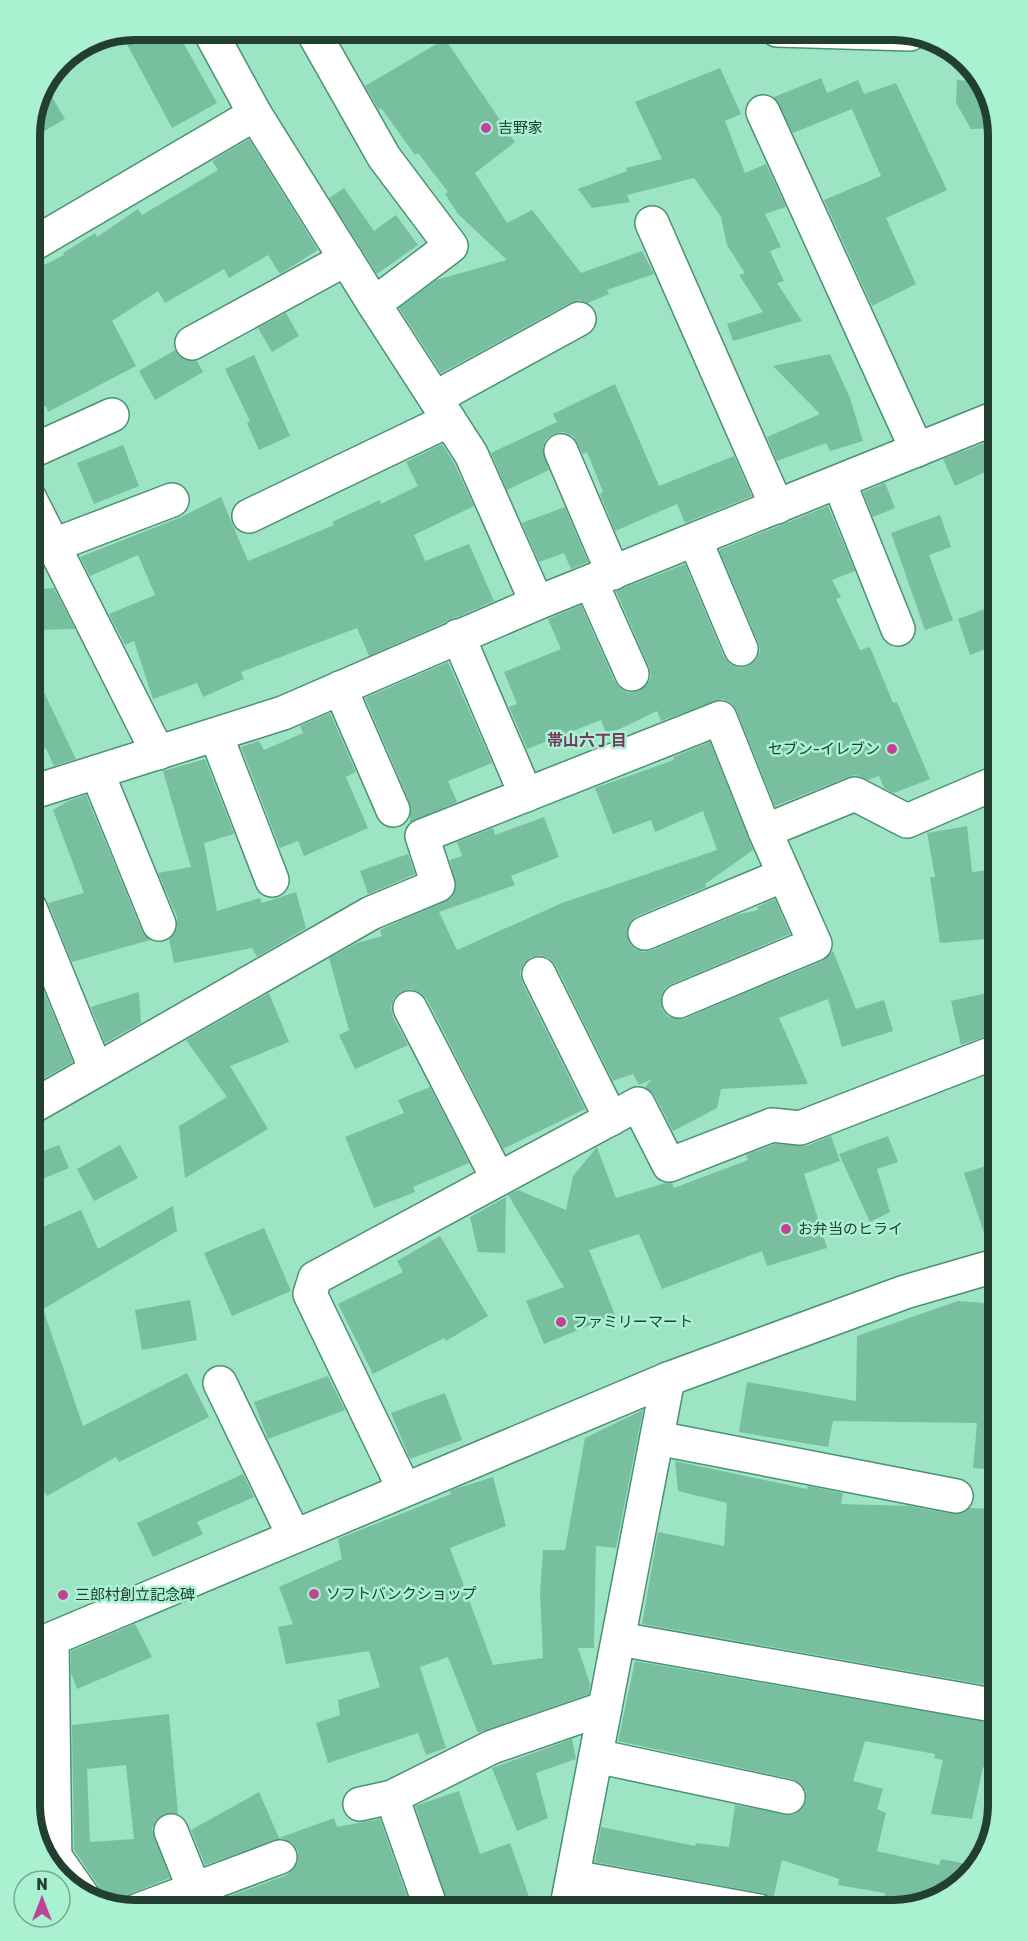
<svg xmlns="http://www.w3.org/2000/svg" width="1028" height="1941" font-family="Rubik,'Noto Sans JP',sans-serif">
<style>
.building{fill:#78bf9f;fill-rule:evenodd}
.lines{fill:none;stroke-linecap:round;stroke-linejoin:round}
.minor-casing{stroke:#4a9173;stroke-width:36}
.minor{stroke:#fff;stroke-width:33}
.poi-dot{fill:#c04495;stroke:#a9f1d0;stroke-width:2}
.labels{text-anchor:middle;stroke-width:5;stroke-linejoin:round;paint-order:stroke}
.poi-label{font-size:15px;fill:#223f32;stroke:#a9f1d0;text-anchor:start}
.neighbourhood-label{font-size:16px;font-weight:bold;fill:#783a60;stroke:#a9f1d0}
.rim{fill:none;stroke:#223f32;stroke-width:8}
</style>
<rect width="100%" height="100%" fill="#9ce4c3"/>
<g class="building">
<polygon points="135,30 176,30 217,103 172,128 121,33"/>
<polygon points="445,39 515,142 475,173 507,223 532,210 581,273 642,251 654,274 607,290 609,294 588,303 579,300 570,303 441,373 399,308 436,280 507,260 458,214 445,194 448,192 418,153 415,155 381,108 379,110 365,86"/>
<polygon points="720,68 741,114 725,121 745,173 766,164 786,207 765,214 781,247 770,251 784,281 777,283 802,321 733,341 727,324 763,312 739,275 745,273 727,245 721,217 694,178 627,195 630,202 592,208 578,189 627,171 626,168 662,159 635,102"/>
<polygon points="821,78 827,93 858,80 864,94 896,83 947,190 886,218 916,284 872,306 824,200 881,176 852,109 793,133 774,97"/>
<polygon points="957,80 979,82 990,95 997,128 971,129 956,103"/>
<polygon points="48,90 65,119 30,139 30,129"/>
<polygon points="249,139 318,250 280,274 268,255 229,278 224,269 165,303 158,291 112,321 136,366 48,412 46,406 30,414 30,272 64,255 63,253 95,233 97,237 138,209 142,215 218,170 212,161"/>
<polygon points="344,188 374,231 396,215 418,245 377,274 329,198"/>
<polygon points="286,313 299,336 272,352 258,328"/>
<polygon points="175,350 183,359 197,361 203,372 155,400 139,371"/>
<polygon points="830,354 850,398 863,441 830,451 826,443 777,461 767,437 820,414 773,366"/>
<polygon points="254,355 290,436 259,450 247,423 250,421 225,369"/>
<polygon points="615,384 659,486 734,456 752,496 685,523 677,504 615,531 600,494 603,492 587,452 583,454 573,436 563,432 554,434 546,439 543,448 549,470 507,490 491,453 557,422 553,414"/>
<polygon points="990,441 998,459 998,466 955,486 943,459"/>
<polygon points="442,444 454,463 474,506 414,535 425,561 469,544 494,601 369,656 357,628 241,672 244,679 203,697 197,683 153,699 134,641 125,645 109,614 155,595 138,555 90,576 80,557 179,518 221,497 248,561 334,525 332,522 380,500 381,504 418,486 406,462"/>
<polygon points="123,445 139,486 94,504 77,463"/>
<polygon points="885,483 895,508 873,517 863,492"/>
<polygon points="828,506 855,571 832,580 841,597 836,599 860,650 870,647 893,703 897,702 930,779 894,793 884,788 879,776 868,780 856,775 848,777 775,806 737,711 731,703 722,699 661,721 657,711 607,735 601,720 527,749 509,707 517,704 504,672 561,649 548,619 581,605 615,682 621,689 629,693 639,691 647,684 651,677 649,667 616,591 685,564 724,657 730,664 739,668 748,666 756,660 760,651 758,642 719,550"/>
<polygon points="565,507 588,562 571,569 564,553 539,562 522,523"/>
<polygon points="940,515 951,547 929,555 953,620 925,630 891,533"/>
<polygon points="54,588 75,629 30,630 30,590"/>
<polygon points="998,604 998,644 970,655 958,619"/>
<polygon points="448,662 492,763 448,781 457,802 410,822 410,803 365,698"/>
<polygon points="30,663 76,759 54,766 46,748 30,752"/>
<polygon points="330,713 356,772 346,777 368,828 304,856 298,841 280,848 241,747 259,741 264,750 303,733 300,726"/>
<polygon points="710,742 753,850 705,884 706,887 637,916 631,921 627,930 628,940 634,948 643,952 652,950 736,915 758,910 757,907 775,899 790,934 672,984 664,989 661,998 662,1009 667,1016 676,1019 686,1018 822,961 833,951 856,1009 884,1000 893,1031 842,1047 828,999 779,1018 808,1084 721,1089 717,1108 673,1131 655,1096 645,1087 652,1079 639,1085 633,1074 613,1081 556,966 549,958 540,955 531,957 524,963 520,972 522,982 585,1109 503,1149 427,999 421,993 411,989 401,992 394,998 391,1007 393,1017 408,1045 355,1069 339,1035 349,1030 329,958 357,943 382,936 380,930 452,897 456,888 450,860 462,856 457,842 493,828 495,835 544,817 559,857 511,876 515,885 439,912 457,950 562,903 717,850 703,811 655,832 651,820 613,834 595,788 674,760 673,757"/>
<polygon points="205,759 234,834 204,843 217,911 260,898 262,903 296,892 306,928 257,957 252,948 174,963 169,939 177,927 177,917 158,873 191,867 163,771"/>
<polygon points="86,795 142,931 150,940 72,962 48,903 84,893 53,810 68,801"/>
<polygon points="967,826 972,872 998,869 998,938 940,943 930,877 935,877 927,833"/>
<polygon points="408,854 415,874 368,894 360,871"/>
<polygon points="40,982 73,1062 30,1086 30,985"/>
<polygon points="996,991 997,1026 994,1033 961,1045 951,1001"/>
<polygon points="139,992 141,1023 105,1043 91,1007"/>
<polygon points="269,993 289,1042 230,1066 268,1129 185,1178 179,1126 227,1097 186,1040"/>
<polygon points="430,1087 469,1163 413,1187 415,1192 374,1208 345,1137 404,1113 398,1100"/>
<polygon points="831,1136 840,1161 804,1174 827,1248 767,1266 762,1251 662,1289 639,1234 589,1250 615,1315 544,1344 526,1301 564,1287 508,1195 518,1190 566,1210 573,1176 597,1147 616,1198 665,1183 672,1183 674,1188 748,1160 746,1155 775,1144 806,1146"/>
<polygon points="888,1136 898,1162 877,1169 890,1212 870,1222 839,1154"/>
<polygon points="59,1145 69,1168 30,1184 30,1156"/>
<polygon points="120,1145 138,1178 94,1201 77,1169"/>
<polygon points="998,1162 998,1247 989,1248 964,1173"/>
<polygon points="506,1197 505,1253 478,1252 470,1217"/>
<polygon points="173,1206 177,1231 43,1309 83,1426 187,1373 209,1417 119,1462 116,1457 47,1496 30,1466 30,1450 43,1443 30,1405 30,1233 81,1210 98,1249"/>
<polygon points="264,1228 291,1291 232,1316 204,1253"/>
<polygon points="440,1236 488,1316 446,1341 444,1338 373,1374 338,1304 403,1272 397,1261"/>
<polygon points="190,1300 197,1340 142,1350 135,1310"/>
<polygon points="958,1301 998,1304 998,1470 973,1468 977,1423 833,1421 828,1447 739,1432 747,1382 856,1401 857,1336"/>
<polygon points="328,1376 345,1410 268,1439 254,1402"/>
<polygon points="445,1393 462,1440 410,1459 391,1413"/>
<polygon points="643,1410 616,1548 596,1546 594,1648 578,1648 590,1684 589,1694 478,1733 448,1657 420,1667 446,1748 426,1755 418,1733 328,1763 316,1723 340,1715 338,1700 380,1687 369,1651 286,1664 278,1627 293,1624 279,1587 342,1559 338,1539 451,1494 450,1491 452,1490 493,1477 506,1526 450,1548 493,1665 543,1658 540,1593 543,1550 565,1550 585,1438"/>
<polygon points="675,1461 807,1489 808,1486 843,1493 841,1504 910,1506 953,1514 963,1513 970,1508 998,1509 998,1687 642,1624 658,1532 724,1546 727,1503 678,1491"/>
<polygon points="243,1474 254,1497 197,1522 203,1534 153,1557 137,1523"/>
<polygon points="135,1624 152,1657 77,1689 71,1673 71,1651"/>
<polygon points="635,1661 998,1724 998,1770 983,1767 972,1819 931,1814 943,1760 934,1758 935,1754 865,1741 853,1781 883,1789 877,1809 886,1813 877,1851 939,1865 941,1859 978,1866 933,1903 911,1907 884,1901 885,1893 838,1885 839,1879 782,1860 773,1899 762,1893 595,1862 601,1827 695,1846 696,1843 729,1847 735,1805 793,1815 801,1810 806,1800 806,1792 801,1784 792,1779 618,1741"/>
<path d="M169 1714 178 1814H164L156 1820 152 1829 170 1878 129 1894 122 1899 118 1907 99 1901 98 1885 74 1850 72 1725ZM126 1765 134 1839 90 1842 87 1769Z"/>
<polygon points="572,1739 576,1759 536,1773 548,1818 517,1831 492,1768"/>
<polygon points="459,1791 480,1854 510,1843 534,1911 488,1911 487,1900 450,1911 415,1806"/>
<polygon points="259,1792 279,1838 334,1818 337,1827 380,1819 412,1911 221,1911 219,1900 287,1875 294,1869 298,1861 298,1851 292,1843 282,1838 205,1865 191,1830"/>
<polygon points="587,1899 654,1911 585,1911"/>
</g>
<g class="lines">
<defs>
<g id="minor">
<polyline points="209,30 255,114 374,304"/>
<polyline points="312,30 384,157 451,246 374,304 471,454 537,603"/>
<polyline points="777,30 910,34"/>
<polyline points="763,112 917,450"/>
<polyline points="652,223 777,507"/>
<polyline points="30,246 255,114"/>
<polyline points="192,343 346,259"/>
<polyline points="435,398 579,319"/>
<polyline points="561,451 613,573"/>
<polyline points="30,452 112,415"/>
<polyline points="839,482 898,629"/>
<polyline points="30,499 158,753"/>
<polyline points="249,516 449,420"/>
<polyline points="695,540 741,649"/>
<polyline points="54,545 172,500"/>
<polyline points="591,582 632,674"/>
<polyline points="458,636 526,795"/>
<polyline points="340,688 393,810"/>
<polyline points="216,735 272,880"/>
<polyline points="97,772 159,924"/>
<polyline points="30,793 283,713 537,603 998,417"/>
<polyline points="30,908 96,1070"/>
<polyline points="645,933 784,875"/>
<polyline points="539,974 611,1119"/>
<polyline points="679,1001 815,944 765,831"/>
<polyline points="410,1008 498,1179"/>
<polyline points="30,1108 371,913 438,885 422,836 720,718 765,831 855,794 907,821 998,782"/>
<polyline points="220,1383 294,1536"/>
<polyline points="657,1438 956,1496"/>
<polyline points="404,1489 310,1294 315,1278 638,1104 669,1165 772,1125 800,1128 998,1051"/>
<polyline points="619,1639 998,1706"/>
<polyline points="52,1640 55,1867"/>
<polyline points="30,1648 668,1379 905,1292 998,1265"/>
<polyline points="596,1756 788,1797"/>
<polyline points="392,1797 432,1911"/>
<polyline points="360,1804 392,1797 492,1747 605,1708"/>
<polyline points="171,1831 203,1911"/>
<polyline points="56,1858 82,1895"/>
<polyline points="573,1877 759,1911"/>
<polyline points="136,1911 280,1857"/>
<polyline points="566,1911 668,1379"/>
</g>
</defs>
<use href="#minor" class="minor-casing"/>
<use href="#minor" class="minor"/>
</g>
<g class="poi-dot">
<circle cx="486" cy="128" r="6"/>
<circle cx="892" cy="749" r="6"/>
<circle cx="786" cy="1229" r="6"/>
<circle cx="561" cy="1322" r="6"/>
<circle cx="314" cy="1594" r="6"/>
<circle cx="63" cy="1595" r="6"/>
</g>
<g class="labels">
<g class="poi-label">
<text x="498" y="133">吉野家</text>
<text x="880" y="754" text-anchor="end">セブン-イレブン</text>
<text x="798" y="1234">お弁当のヒライ</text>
<text x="573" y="1327">ファミリーマート</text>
<text x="326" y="1599">ソフトバンクショップ</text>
<text x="75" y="1600">三郎村創立記念碑</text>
</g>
<g class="neighbourhood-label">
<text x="587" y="746">帯山六丁目</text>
</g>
</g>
<path d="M0 0H1028V1941H0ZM135 40H893A95 95 0 0 1 988 135V1805A95 95 0 0 1 893 1900H135A95 95 0 0 1 40 1805V135A95 95 0 0 1 135 40Z" fill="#a9f1d0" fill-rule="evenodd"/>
<path class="rim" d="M135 40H893A95 95 0 0 1 988 135V1805A95 95 0 0 1 893 1900H135A95 95 0 0 1 40 1805V135A95 95 0 0 1 135 40Z"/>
<g transform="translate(42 1899)"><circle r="28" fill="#a9f1d0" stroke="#73aa91" stroke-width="1.5"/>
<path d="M0-4.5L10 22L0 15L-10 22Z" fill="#c04495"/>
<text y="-9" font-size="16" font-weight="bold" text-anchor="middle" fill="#223f32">N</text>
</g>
</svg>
